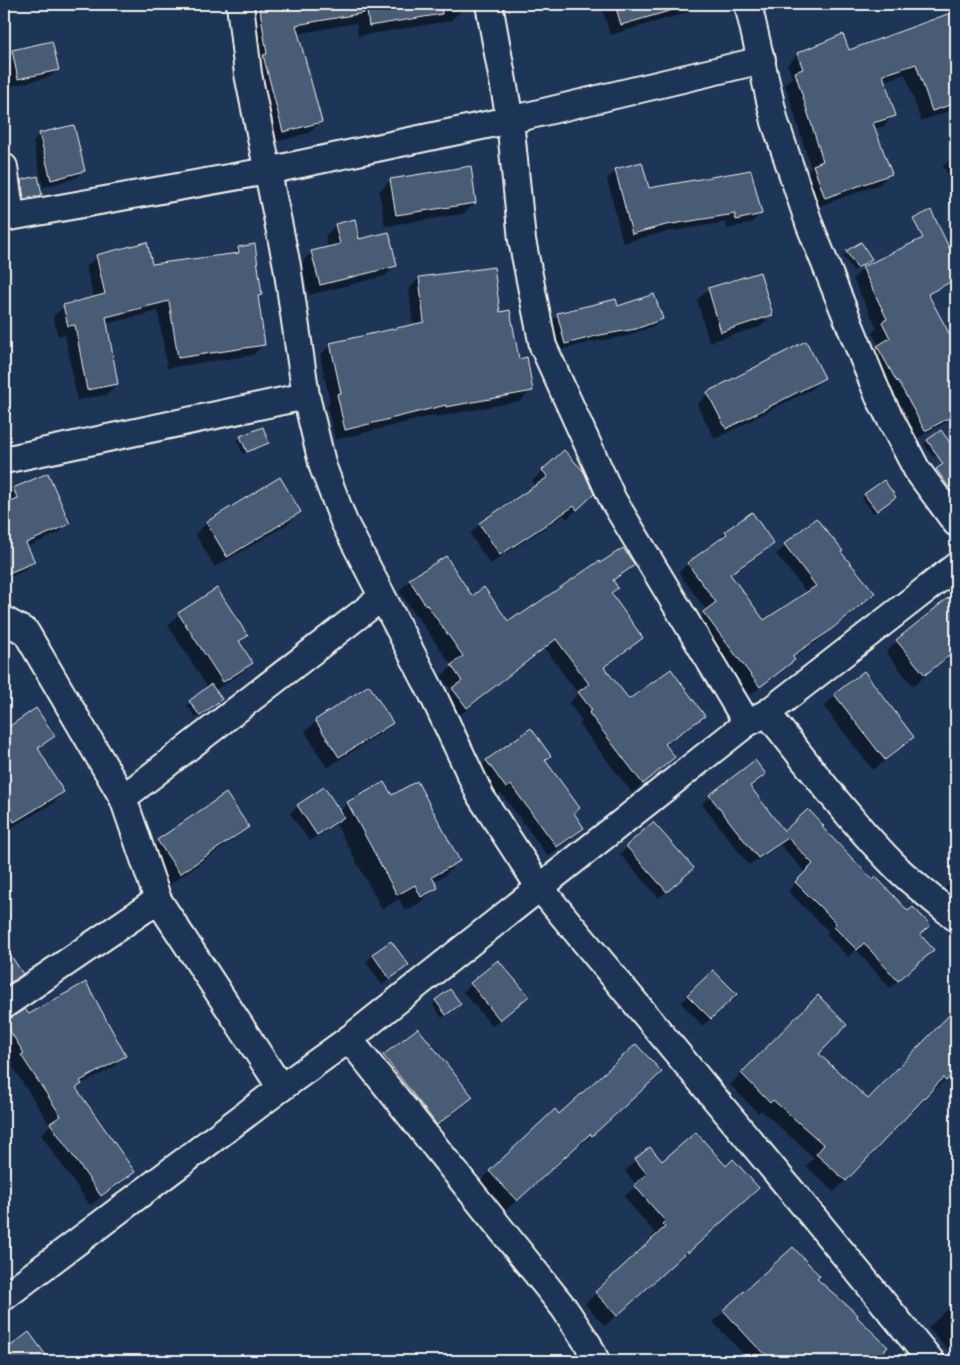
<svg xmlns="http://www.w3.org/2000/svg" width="960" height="1365" font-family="Caveat,sans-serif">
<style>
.shadow{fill:#0007}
.building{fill:#485b74;stroke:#f4f1e8}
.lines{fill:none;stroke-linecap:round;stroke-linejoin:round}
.street-casing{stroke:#f4f1e8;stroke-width:30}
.street{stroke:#1d3557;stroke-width:26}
</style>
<rect width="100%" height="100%" fill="#1d3557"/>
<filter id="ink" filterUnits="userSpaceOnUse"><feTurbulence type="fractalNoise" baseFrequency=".02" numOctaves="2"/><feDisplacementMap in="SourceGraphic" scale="10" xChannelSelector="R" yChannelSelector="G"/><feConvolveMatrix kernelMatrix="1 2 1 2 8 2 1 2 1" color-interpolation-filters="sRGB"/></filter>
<g filter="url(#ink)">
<g class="shadow">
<polygon points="247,4 461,4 462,10 450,21 358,36 356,23 297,34 320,122 309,133 272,143"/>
<polygon points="601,4 703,4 696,10 610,35"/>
<polygon points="946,16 956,36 956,109 921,121 905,74 884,81 894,115 884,126 874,129 890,173 880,184 814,208 803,176 811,168 785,84 792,77 787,65 798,54 849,51"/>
<polygon points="12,51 58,69 50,77 11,86 5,59"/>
<polygon points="40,134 84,171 76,178 43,187 33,142"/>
<polygon points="956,154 956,192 943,166"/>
<polygon points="616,170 648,190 761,213 751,223 727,229 726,222 656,234 623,243 607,179"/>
<polygon points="391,180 475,203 463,214 385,226 379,191"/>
<polygon points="22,181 41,194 37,198 21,201 18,185"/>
<polygon points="336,225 396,265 385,276 309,295 301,263 312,252 328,248 325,236"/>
<polygon points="860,244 867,262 853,271 843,256"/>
<polygon points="239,248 261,294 257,298 263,345 253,355 167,368 158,311 106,324 117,384 106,395 77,400 65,334 58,336 53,317 63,307 94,299 86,267 97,256 151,266 232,255"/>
<polygon points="902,249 956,349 956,417 914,440 867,357 879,346 872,333 877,328 853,279 863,268"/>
<polygon points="419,278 499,313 531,390 520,401 436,417 435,415 335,440 327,406 330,402 320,355 331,344 413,326 409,289"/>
<polygon points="708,289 771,315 760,327 709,342 697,300"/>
<polygon points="617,308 662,319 654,326 627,336 591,342 557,351 550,322 558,315"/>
<polygon points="823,377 812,389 715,439 697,405 708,393"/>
<polygon points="941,431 947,448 933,457 924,444"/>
<polygon points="241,437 267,442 264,446 243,454 237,441"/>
<polygon points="564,452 582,504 567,519 564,515 490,564 470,534 480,524 537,486 532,481"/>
<polygon points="953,458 956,462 956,505 933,474"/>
<polygon points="47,475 68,523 59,533 27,547 33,562 24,571 4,580 4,494"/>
<polygon points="865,495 891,500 873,513 862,498"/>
<polygon points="299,512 288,524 215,567 195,534 207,523"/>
<polygon points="752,514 772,543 764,552 729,576 764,622 807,593 776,554 816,520 839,552 873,593 818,641 792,658 793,660 784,669 750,695 696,622 707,611 679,573 687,564 718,542 717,541 725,532"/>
<polygon points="446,557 472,598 508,623 520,617 600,564 633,565 612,582 616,588 610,594 642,638 631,648 604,668 628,700 703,716 693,726 665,746 674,757 632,793 579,724 582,721 569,703 578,694 545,648 456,718 443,700 452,691 441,677 452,666 416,615 415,615 399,591 410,580"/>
<polygon points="949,599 956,608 956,651 913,686 886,652 897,641"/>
<polygon points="179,614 247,635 239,643 252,663 240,674 214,691 217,702 196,718 187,705 208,688 168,625"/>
<polygon points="835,695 913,737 901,748 873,770 824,707"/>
<polygon points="36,710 54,736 38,750 63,792 52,804 4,832 4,732"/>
<polygon points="316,721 391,723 380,734 327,768 305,732"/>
<polygon points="956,743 956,762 948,751"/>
<polygon points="550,756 544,761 573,814 583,828 574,837 548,856 501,793 497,796 478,770 487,761"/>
<polygon points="755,762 764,774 750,787 784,832 820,828 873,881 908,913 919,935 924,957 890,988 856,949 848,957 826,935 829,932 788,891 806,873 780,845 749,865 702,804 710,796"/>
<polygon points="348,803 459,861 444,876 433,882 436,887 421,902 405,911 399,899 382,909 336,824 309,841 290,813 298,806 339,812"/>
<polygon points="653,824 685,875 659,898 620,854"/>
<polygon points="248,827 236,838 169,885 147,852 158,841"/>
<polygon points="956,878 956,915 939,894"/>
<polygon points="4,947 21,974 4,989"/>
<polygon points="373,955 407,965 382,985 366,962"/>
<polygon points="498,961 519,1004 492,1026 463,992"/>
<polygon points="713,971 735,994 703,1026 681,1003"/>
<polygon points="818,997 817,1054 868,1100 956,1009 956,1068 934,1091 931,1089 834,1192 806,1166 814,1158 761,1110 758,1113 730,1085"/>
<polygon points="436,1001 456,1007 442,1018 433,1005"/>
<polygon points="28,1016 124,1056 114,1067 79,1085 75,1089 133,1172 123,1182 90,1205 41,1135 50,1125 12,1066 14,1064 4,1047 4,1021"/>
<polygon points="418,1029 471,1097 460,1109 425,1135 373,1068 384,1056"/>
<polygon points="649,1084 580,1146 578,1144 505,1211 479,1183 490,1171 559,1115"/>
<polygon points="636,1160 662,1163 747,1199 676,1263 675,1261 605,1326 585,1304 654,1238 652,1236 655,1233 624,1197 636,1185 625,1171"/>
<polygon points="793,1249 815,1279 886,1347 873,1361 750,1361 713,1322"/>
<polygon points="956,1301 956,1353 953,1355 928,1328"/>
<polygon points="29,1334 48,1361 4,1361 4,1352"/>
</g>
<g class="building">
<polygon points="259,4 363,4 364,13 296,25 322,122 283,132 263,55 267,54"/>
<polygon points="366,4 441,4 442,14 369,26"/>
<polygon points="615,4 675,4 676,9 621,25"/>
<polygon points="956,11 956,103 932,111 916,64 883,75 896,116 873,123 892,174 825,198 813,165 823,161 795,72 803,69 797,53 843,34 849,50"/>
<polygon points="52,41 59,70 18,79 12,50"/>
<polygon points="74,125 85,171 51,180 39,133"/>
<polygon points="642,162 649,188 751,170 762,214 736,220 735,214 666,225 632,234 615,169"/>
<polygon points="471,166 476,203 396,215 390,179"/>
<polygon points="38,176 42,195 24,198 21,180"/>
<polygon points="931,210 956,262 956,279 928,294 956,346 956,414 925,431 898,381 897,382 877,346 890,338 882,322 887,319 862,267 923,238 913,219"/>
<polygon points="355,219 359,239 389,232 397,266 320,285 311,251 340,244 335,224"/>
<polygon points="147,242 152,264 239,253 238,247 255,244 262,295 258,296 265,345 178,358 169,301 106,317 118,384 87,390 75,325 68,326 63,305 105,294 96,255"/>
<polygon points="861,242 872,259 857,268 846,251"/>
<polygon points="494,267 500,312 510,310 519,359 527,357 533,391 446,407 446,405 345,430 337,394 341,393 330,343 424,322 419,277"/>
<polygon points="760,272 773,315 721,332 708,288"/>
<polygon points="654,294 663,319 636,329 600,335 565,344 557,313 616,299 618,306"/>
<polygon points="806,341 825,378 726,429 707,392"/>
<polygon points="263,427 269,443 247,452 240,436"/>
<polygon points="941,430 956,451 956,497 936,469 943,464 927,440"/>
<polygon points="564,450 584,472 594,494 577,510 574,506 500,555 479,523 548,477 542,470"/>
<polygon points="48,473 70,524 26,543 35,562 4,575 4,505 18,499 13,488"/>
<polygon points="280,477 301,512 227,557 206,522"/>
<polygon points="884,480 896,497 877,511 864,494"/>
<polygon points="752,512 774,544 730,574 764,620 816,586 784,544 816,518 843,551 841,552 875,593 828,632 792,656 795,660 760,687 703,612 716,602 687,563 727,534 725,531"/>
<polygon points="623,548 635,565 613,580 618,588 611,593 643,638 604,667 629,699 671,669 705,716 665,744 675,757 643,784 589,713 592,710 578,692 589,684 556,639 467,708 452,688 462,681 451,665 463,656 427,605 426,606 409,579 446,556 472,596 484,587 508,621 519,613 520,615 599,561 600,563"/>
<polygon points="217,588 248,636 239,641 253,663 223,682 178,613"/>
<polygon points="949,597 956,606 956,650 925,675 896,640"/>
<polygon points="864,671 914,737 885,760 834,694"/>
<polygon points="211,684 222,699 200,716 189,701"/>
<polygon points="369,685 393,723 339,757 315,720"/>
<polygon points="36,708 55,736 38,748 64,792 14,822 4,805 4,730"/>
<polygon points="531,728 551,756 545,760 580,808 574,813 584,828 557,847 511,785 506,788 486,760"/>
<polygon points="755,760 766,774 750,786 784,831 808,809 824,826 822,827 873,880 876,877 908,911 913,907 931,925 920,934 934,950 898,981 864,943 857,950 833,926 836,923 795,882 813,864 788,838 758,858 709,795"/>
<polygon points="417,781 460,861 432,877 438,888 421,897 415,885 397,895 347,802 384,782 392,795"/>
<polygon points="324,787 344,817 317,835 297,805"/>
<polygon points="226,793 249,827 180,874 157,840"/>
<polygon points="653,822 694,868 667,892 626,846"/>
<polygon points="391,941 409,965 390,979 372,954"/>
<polygon points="4,945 23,974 4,987"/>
<polygon points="498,960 529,996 500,1020 470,983"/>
<polygon points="713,970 737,994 711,1019 687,995"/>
<polygon points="86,982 126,1056 80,1081 82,1084 76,1088 135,1172 101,1196 50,1123 61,1116 21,1055 24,1053 4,1022 4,1020 12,1017 25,1009 29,1014"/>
<polygon points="450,989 461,1004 446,1015 435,1000"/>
<polygon points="818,995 847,1025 819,1054 868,1099 956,1008 956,1070 946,1081 943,1078 846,1181 816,1154 824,1145 773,1100 770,1103 741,1073"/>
<polygon points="418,1028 473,1097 437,1125 383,1055"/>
<polygon points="636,1044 662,1072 592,1136 590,1134 517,1201 489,1171 555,1109 559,1114"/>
<polygon points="696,1132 726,1166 733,1159 759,1188 688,1253 687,1251 617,1316 595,1292 665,1227 662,1224 665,1221 634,1185 647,1174 635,1159 650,1147 662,1161"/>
<polygon points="793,1247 820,1276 817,1279 858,1315 857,1317 888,1347 874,1361 773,1361 755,1345 723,1310"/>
<polygon points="29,1332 50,1361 4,1361 4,1351"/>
</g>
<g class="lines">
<defs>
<g id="street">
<polyline points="240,4 248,74 287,266 306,396 323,467 344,522 433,695 481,797 540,888 810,1213 931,1361"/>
<polyline points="489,4 510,120 522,240 543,346 613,500 747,723"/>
<polyline points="748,4 775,122 810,226 853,333 879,397 917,470 956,523"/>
<polyline points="4,167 11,216"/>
<polyline points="4,218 267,171 510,120 762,60"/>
<polyline points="4,460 306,396"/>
<polyline points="4,620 26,632 123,798"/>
<path d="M767 713C810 767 851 823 900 871 918 888 938 903 956 918"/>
<polyline points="4,1005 158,900"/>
<polyline points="349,1039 564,1308 588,1344 596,1361"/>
<polyline points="281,1088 158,900 123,798 381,598"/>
<polyline points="4,1297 281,1088 349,1039 747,723 767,713 956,566"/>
</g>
</defs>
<use href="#street" class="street-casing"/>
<use href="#street" class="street"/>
</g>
</g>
<rect width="960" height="1365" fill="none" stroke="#1d3557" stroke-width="20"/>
<rect x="10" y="10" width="940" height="1345" fill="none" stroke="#f4f1e8" stroke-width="2" filter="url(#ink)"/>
</svg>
